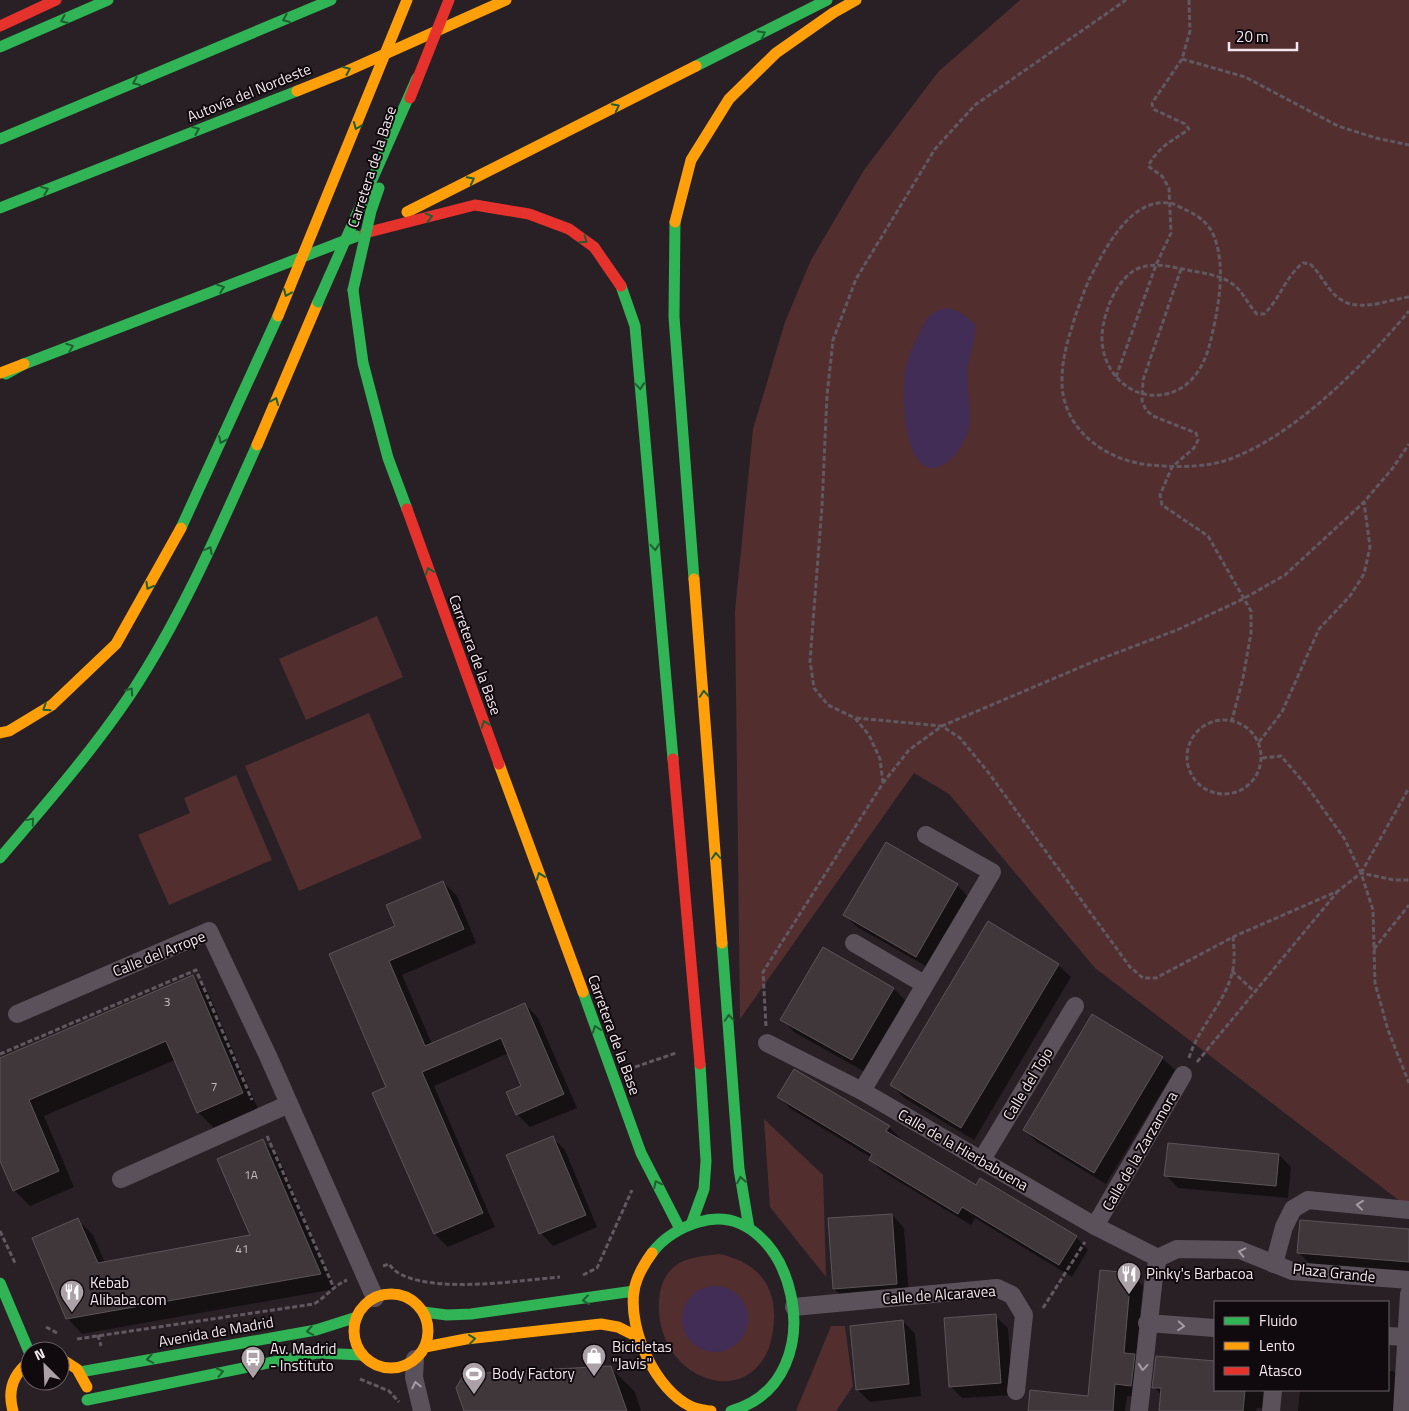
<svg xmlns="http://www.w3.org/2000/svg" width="1409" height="1411" font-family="'Titillium Web',sans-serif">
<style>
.green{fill:#522e2f}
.water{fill:#412d55}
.shadow{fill:#0007}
.building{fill:#3f373a;stroke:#5c5458}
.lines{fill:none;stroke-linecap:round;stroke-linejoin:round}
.path{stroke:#615860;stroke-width:3;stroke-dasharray:5 2.5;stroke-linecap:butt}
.street{stroke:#5b515b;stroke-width:18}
.fast{stroke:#30b455;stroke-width:11}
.slow{stroke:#ff9f0a;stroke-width:11}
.jam{stroke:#e5322d;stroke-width:11}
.fast-bridge{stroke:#30b455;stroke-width:11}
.slow-bridge{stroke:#ff9f0a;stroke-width:11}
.jam-bridge{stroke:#e5322d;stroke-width:11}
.oneway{stroke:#205e31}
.oneway2{stroke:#a69ca4}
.labels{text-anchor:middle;stroke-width:4;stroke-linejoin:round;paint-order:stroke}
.number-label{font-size:12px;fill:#c4bbc0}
.street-label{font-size:15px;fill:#f1e7ec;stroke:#10090d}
.poi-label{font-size:15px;fill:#f1e7ec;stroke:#10090d;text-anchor:start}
</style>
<rect width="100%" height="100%" fill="#282025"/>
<g class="green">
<polygon points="1020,0 1409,0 1409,1208 1095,968 949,794 914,773 740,1019 735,611 753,429 785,322 811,260 864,170 938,72"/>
<polygon points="377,616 403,677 306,720 279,659"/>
<polygon points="369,713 422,838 299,891 245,766"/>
<polygon points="236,775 272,860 169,905 138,835 190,813 184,798"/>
<polygon points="764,1119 823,1175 826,1277 770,1207"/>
<path d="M719 1254C769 1264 783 1301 769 1348 743 1411 661 1377 659 1310 658 1294 662 1276 675 1266 686 1257 705 1256 719 1254Z"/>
<polygon points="831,1326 845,1326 853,1386 836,1411 796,1411"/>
</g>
<g class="water">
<path d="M947 308C960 311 967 316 976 326 975 342 968 358 967 374 967 390 973 417 968 432 963 448 939 483 919 461 904 443 901 390 906 368 908 356 914 343 920 332 923 325 928 315 936 311 939 310 943 309 947 308Z"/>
<circle cx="715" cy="1319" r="33"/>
</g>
<g class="shadow">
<polygon points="443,882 457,896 476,943 402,975 432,1044 525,1004 538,1018 577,1108 530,1127 517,1114 523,1086 509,1053 434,1086 495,1227 448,1247 435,1234 388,1088 331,955 396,926"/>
<polygon points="957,885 969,898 929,968 857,927 845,915"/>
<polygon points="823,949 894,989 906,1001 865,1072 794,1032 782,1019"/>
<polygon points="1058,965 1071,977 974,1140 904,1098 892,1085"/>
<polygon points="193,976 208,992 258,1109 214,1128 198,1112 175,1060 44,1116 74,1187 30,1206 14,1190 0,1157 0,1059"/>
<polygon points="1162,1058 1175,1070 1106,1184 1037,1142 1024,1130"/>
<polygon points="779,1097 889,1127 901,1139 900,1141 976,1187 1076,1237 1088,1250 1072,1277 975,1218 971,1225 883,1172 871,1160 872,1158 791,1109"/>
<polygon points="552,1137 565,1150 597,1227 553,1246 541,1233 508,1156"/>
<polygon points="263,1141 278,1156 335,1289 82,1334 67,1318 78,1220 93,1235 105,1263 251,1236"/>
<polygon points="1279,1155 1291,1167 1288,1198 1178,1188 1166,1175"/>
<polygon points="892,1215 904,1228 909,1296 847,1301 834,1289"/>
<polygon points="1409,1230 1409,1273 1311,1265 1298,1252"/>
<polygon points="1131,1274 1143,1286 1136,1357 1143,1397 1127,1396 1125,1411 1030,1411 1089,1397"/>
<polygon points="995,1316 1008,1328 1013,1395 962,1398 950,1386"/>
<polygon points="903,1321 915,1334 921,1396 870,1402 857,1389"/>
<polygon points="1157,1357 1215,1362 1215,1390 1272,1390 1270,1409 1257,1408 1256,1411 1160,1411 1161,1395 1154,1387"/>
<polygon points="611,1368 635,1392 641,1411 465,1411"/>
<polygon points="1388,1371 1393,1371 1406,1383 1404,1411 1298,1411 1300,1390 1388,1390"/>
</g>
<g class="building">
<polygon points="886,842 958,884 916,957 843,915"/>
<polygon points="443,881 464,929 389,961 425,1046 525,1003 564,1094 516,1115 506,1092 521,1086 501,1038 422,1072 483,1213 434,1234 372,1093 386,1087 329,954 395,926 386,905"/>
<polygon points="988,921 1059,964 961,1128 890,1085"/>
<polygon points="823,947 894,988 852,1060 780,1020"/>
<polygon points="193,975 243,1093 197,1113 166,1041 29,1100 59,1171 13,1191 0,1161 0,1058"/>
<polygon points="1092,1014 1163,1057 1094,1173 1023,1130"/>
<polygon points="794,1069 890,1126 886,1131 976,1185 980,1178 1077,1236 1059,1265 962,1207 958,1214 869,1160 872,1154 777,1097"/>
<polygon points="553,1136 586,1215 539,1234 506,1155"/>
<polygon points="263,1139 321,1274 66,1319 32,1238 78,1218 98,1263 250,1235 217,1159"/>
<polygon points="1168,1143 1279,1154 1276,1186 1164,1176"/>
<polygon points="892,1214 897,1284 833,1289 828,1218"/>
<polygon points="1300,1220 1409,1229 1409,1262 1297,1253"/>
<polygon points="1100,1270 1131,1273 1124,1353 1135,1354 1131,1386 1115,1384 1113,1411 1028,1411 1030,1390 1088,1396"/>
<polygon points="996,1314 1001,1383 949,1387 944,1318"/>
<polygon points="903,1320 909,1384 856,1390 850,1326"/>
<polygon points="1156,1356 1215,1361 1215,1390 1245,1390 1243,1411 1159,1411 1161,1388 1152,1388"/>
<polygon points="611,1366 627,1411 464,1411 456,1388 464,1374"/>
</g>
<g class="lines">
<g class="path">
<polyline points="1182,59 1245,77 1338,126 1376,138 1409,145"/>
<polyline points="1181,269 1143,380 1142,401 1146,410 1153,416 1196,433 1198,440 1194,448 1172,467 1160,495 1162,505 1208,536 1251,611 1251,633 1243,678 1232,720"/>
<path d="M1409 297C1382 301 1353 316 1332 292 1324 283 1319 272 1310 264L1303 263C1285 277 1280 299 1264 314H1257C1248 305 1244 293 1234 285 1221 275 1203 273 1187 270 1172 267 1154 262 1139 268 1117 277 1103 313 1102 336 1101 373 1133 404 1170 393 1193 386 1205 364 1210 343 1218 311 1226 270 1215 239 1210 224 1199 216 1186 210 1181 208 1174 203 1169 203 1129 198 1104 251 1089 280 1084 291 1080 303 1076 314 1069 336 1062 357 1062 380 1061 429 1106 461 1150 465 1174 467 1200 468 1224 461 1292 439 1364 365 1409 311"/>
<path d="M1116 377 1156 265 1171 233 1169 188 1162 176 1148 166C1160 145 1171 142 1189 129L1185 124 1153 109 1152 103 1182 59 1190 31 1189 0"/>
<polyline points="856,718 942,726 960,738 988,772 1130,967 1143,978 1156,978 1233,937 1338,891 1361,873 1394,880 1409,880"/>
<circle cx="1224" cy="757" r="37"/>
<polyline points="1259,742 1282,712 1319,629 1350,596 1364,574 1370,547 1364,502"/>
<polyline points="1262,758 1281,756 1306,785 1344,838 1361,873 1373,910 1375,983 1388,1030 1409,1083"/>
<polyline points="883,783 880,759 869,735 855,718 828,705 814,688 810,661 822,506 827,395 833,340 856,279 935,149 975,105 1126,0"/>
<polyline points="1361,873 1409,788"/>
<polyline points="1374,949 1409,905"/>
<polyline points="1232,971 1255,992"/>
<polyline points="766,1026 763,972 883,783 909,750 942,726 1095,661 1177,630 1243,599 1285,575 1364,502 1392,469 1409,444"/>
<polyline points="0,1054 196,970 252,1100"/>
<path d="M1189 1058C1198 1027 1227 1001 1233 969 1235 959 1234 948 1233 937"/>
<polyline points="1197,1062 1338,891"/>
<polyline points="635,1067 676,1053"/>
<polyline points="267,1136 333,1286"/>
<polyline points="0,1231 16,1265"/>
<path d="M383 1266 389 1264C411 1298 523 1280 560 1277"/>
<polyline points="583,1275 597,1268 632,1190"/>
<polyline points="1043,1308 1085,1242"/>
<polyline points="46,1327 59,1334"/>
<polyline points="98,1335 101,1346"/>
<path d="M77 1339 314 1304C327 1296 333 1286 347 1280"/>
<polyline points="360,1379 389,1391 399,1402"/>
</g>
<g class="street">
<polyline points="854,943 924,984"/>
<polyline points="17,1014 209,931 268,1056 375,1298"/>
<polyline points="767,1043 862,1091 1095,1226 1158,1258"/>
<polyline points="862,1091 992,872 926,835"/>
<polyline points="981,1161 1075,1006"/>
<polyline points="121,1179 289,1104"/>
<polyline points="1095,1226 1183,1075"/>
<polyline points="1274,1264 1284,1227 1293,1209 1308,1200 1409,1210"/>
<polyline points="794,1307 997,1288 1012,1295 1024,1315 1016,1391"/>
<polyline points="1147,1323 1215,1328"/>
<polyline points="1388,1336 1406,1337"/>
<polyline points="415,1359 414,1377 422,1411"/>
<polyline points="1139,1411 1154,1277 1158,1258 1177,1249 1240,1250 1292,1271 1409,1280"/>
<polyline points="1271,1411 1273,1390"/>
<polyline points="1402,1411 1409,1294"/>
</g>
<g class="fast">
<polyline points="0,47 108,0"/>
<polyline points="696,66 827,0"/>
<polyline points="0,139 331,0"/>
<polyline points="0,208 297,91"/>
<polyline points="675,222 674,317 694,579"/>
<polyline points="621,286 635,326 673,759"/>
<polyline points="353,290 363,363 388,458 407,509"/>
<polyline points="6,374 24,364 357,236"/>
<polyline points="181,528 278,316"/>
<path d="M0 858C45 805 91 753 130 695 181 618 219 530 257 445"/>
<polyline points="722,943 739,1169 749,1228"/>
<polyline points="583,992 641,1153 679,1227"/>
<polyline points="692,1222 704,1189 706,1161 700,1064"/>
<path d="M652 1253C663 1238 681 1227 699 1222 791 1194 841 1380 731 1411"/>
<polyline points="0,1283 30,1354"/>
<polyline points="423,1312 447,1315 471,1314 634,1291"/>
<polyline points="80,1372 316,1330 357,1317"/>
<polyline points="87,1400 317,1353 362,1355"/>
</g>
<g class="slow">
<polyline points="297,91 347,71 506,0"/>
<polyline points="407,212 696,66"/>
<polyline points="675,222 691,160 729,99 776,53 833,13 856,0"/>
<polyline points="0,373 24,364"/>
<polyline points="257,445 318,302"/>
<polyline points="694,579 722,943"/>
<polyline points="0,733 9,731 52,705 116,644 181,528"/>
<polyline points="499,764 583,992"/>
<path d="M652 1253C644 1264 636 1277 634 1291 628 1330 656 1391 692 1407 698 1410 705 1410 711 1411"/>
<circle cx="391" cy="1331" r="37"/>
<polyline points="425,1347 466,1339 601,1324 618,1327 638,1337"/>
<polyline points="60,1358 77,1369 87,1387"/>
<path d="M13 1411C7 1390 13 1374 30 1361"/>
</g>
<g class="jam">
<polyline points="0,26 56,0"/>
<polyline points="365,233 475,205 529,214 569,229 594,247 621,286"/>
<polyline points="407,509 499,764"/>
<polyline points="673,759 700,1064"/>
</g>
<g class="fast-bridge">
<polyline points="353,290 371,211 379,188"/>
<polyline points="318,302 417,78"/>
</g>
<polyline class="slow-bridge" points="278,316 407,0"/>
<polyline class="jam-bridge" points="410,98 449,0"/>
</g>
<defs><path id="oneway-chevron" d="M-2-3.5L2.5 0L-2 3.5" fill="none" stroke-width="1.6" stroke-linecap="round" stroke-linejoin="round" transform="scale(1.25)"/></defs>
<g class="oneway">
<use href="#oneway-chevron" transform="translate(286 19) rotate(157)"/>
<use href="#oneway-chevron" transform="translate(64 20) rotate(156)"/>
<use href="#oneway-chevron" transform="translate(762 34) rotate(-27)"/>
<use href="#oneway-chevron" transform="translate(347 70) rotate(-23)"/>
<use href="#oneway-chevron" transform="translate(136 82) rotate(157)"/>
<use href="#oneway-chevron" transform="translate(616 107) rotate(-27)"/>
<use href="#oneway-chevron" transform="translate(357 126) rotate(112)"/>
<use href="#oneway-chevron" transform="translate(196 130) rotate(-22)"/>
<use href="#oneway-chevron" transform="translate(471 180) rotate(-27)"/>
<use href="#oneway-chevron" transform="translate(45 190) rotate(-22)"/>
<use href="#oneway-chevron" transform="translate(429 217) rotate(-14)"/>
<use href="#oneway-chevron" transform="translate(584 240) rotate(35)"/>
<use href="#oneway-chevron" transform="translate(221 288) rotate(-21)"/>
<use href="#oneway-chevron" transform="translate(287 293) rotate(113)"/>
<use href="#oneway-chevron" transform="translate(70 347) rotate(-21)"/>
<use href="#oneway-chevron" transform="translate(640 386) rotate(85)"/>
<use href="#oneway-chevron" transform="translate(275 401) rotate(-67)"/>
<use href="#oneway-chevron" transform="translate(222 440) rotate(114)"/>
<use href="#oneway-chevron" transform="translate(655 547) rotate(85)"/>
<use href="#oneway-chevron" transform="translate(209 550) rotate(-62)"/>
<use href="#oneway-chevron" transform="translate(429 571) rotate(-110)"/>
<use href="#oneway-chevron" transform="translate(149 586) rotate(119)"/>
<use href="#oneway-chevron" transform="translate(130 691) rotate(-55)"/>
<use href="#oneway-chevron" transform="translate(704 694) rotate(-94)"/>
<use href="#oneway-chevron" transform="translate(46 708) rotate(147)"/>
<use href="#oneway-chevron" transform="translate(485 724) rotate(-110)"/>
<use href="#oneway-chevron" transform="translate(31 821) rotate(-50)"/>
<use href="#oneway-chevron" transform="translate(716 856) rotate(-94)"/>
<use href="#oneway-chevron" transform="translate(540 876) rotate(-110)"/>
<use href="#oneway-chevron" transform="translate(729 1018) rotate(-94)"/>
<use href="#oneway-chevron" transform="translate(596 1029) rotate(-110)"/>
<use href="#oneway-chevron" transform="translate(741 1180) rotate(-99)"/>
<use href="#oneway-chevron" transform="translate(657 1184) rotate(-117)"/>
<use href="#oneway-chevron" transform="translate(586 1300) rotate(173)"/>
<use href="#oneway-chevron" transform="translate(310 1331) rotate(170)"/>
<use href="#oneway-chevron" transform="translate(472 1339) rotate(-7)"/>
<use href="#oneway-chevron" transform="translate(150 1359) rotate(170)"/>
<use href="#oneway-chevron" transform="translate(220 1372) rotate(-12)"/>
</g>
<g class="oneway2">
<use href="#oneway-chevron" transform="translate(1360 1205) rotate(-174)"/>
<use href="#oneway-chevron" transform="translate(1242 1252) rotate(-167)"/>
<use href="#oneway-chevron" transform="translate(1181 1326) rotate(4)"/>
<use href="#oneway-chevron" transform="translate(1143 1367) rotate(95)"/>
<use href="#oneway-chevron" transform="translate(416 1385) rotate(-102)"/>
</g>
<defs>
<symbol id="restaurant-pin" viewBox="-11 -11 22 30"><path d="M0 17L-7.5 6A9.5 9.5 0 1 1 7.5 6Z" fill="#aba1a6" stroke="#10090d"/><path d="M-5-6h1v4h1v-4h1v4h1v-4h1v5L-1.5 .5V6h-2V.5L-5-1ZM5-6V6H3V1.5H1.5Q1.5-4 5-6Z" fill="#fff"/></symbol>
<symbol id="shop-pin" viewBox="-11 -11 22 30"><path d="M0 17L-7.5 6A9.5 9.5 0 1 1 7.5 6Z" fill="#aba1a6" stroke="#10090d"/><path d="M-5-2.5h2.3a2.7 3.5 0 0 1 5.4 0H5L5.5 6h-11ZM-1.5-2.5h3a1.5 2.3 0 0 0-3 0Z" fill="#fff"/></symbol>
<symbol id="bus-pin" viewBox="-11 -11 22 30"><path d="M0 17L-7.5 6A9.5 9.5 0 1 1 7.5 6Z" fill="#aba1a6" stroke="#10090d"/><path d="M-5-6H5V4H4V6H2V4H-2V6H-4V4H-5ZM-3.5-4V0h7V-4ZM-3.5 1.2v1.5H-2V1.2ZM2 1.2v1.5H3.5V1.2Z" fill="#fff"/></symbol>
<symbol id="stadium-pin" viewBox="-11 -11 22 30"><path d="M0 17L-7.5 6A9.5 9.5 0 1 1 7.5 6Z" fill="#aba1a6" stroke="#10090d"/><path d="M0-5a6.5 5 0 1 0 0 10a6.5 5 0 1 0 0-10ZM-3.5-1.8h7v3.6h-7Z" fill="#fff"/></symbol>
</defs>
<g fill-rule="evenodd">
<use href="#restaurant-pin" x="1115" y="1260" width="28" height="38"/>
<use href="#restaurant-pin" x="58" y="1278" width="28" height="38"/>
<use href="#shop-pin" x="580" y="1342" width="28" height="38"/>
<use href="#bus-pin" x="239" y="1344" width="28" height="38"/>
<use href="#stadium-pin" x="460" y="1360" width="28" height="38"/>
</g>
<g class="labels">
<g class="number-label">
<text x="167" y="1006">3</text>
<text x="214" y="1091">7</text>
<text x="251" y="1179">1A</text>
<text x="242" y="1253">41</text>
</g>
<g class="street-label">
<text transform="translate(249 93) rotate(-22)" y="5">Autovía del Nordeste</text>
<text transform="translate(372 167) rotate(-72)" y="5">Carretera de la Base</text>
<text transform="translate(475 655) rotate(70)" y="5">Carretera de la Base</text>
<text transform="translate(159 954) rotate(-22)" y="5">Calle del Arrope</text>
<text transform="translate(614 1035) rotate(70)" y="5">Carretera de la Base</text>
<text transform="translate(1028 1084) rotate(-59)" y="5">Calle del Tojo</text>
<text transform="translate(963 1150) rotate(30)" y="5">Calle de la Hierbabuena</text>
<text transform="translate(1140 1151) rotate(-60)" y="5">Calle de la Zarzamora</text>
<text transform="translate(1334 1273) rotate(6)" y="5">Plaza Grande</text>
<text transform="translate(939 1295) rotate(-4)" y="5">Calle de Alcaravea</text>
<text transform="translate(216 1332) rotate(-10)" y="5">Avenida de Madrid</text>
</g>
<g class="poi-label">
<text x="1146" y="1279">Pinky's Barbacoa</text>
<text x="90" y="1288">Kebab<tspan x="90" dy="17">Alibaba.com</tspan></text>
<text x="612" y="1352">Bicicletas<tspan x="612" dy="17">"Javis"</tspan></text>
<text x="270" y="1354">Av. Madrid<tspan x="270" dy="17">- Instituto</tspan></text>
<text x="492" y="1379">Body Factory</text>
</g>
</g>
<rect x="1214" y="1301" width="175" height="90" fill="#10090d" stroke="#6a6266"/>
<rect x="1224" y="1317" width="25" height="8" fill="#30b455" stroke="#6a6266"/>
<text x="1259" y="1326" font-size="15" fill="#f1e7ec">Fluido</text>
<rect x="1224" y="1342" width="25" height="8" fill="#ff9f0a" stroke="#6a6266"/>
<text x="1259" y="1351" font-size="15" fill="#f1e7ec">Lento</text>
<rect x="1224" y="1367" width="25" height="8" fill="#e5322d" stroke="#6a6266"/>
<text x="1259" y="1376" font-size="15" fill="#f1e7ec">Atasco</text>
<g transform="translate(45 1366) rotate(336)"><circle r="24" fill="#10090d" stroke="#6a6266"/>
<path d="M0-4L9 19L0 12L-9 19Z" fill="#aba1a6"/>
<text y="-8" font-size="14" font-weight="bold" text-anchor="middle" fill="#f1e7ec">N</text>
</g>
<path d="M1229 42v8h68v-8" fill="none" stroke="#f1e7ec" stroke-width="2.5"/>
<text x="1236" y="42" font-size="15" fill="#f1e7ec" stroke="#10090d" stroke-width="4" paint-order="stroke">20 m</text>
</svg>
